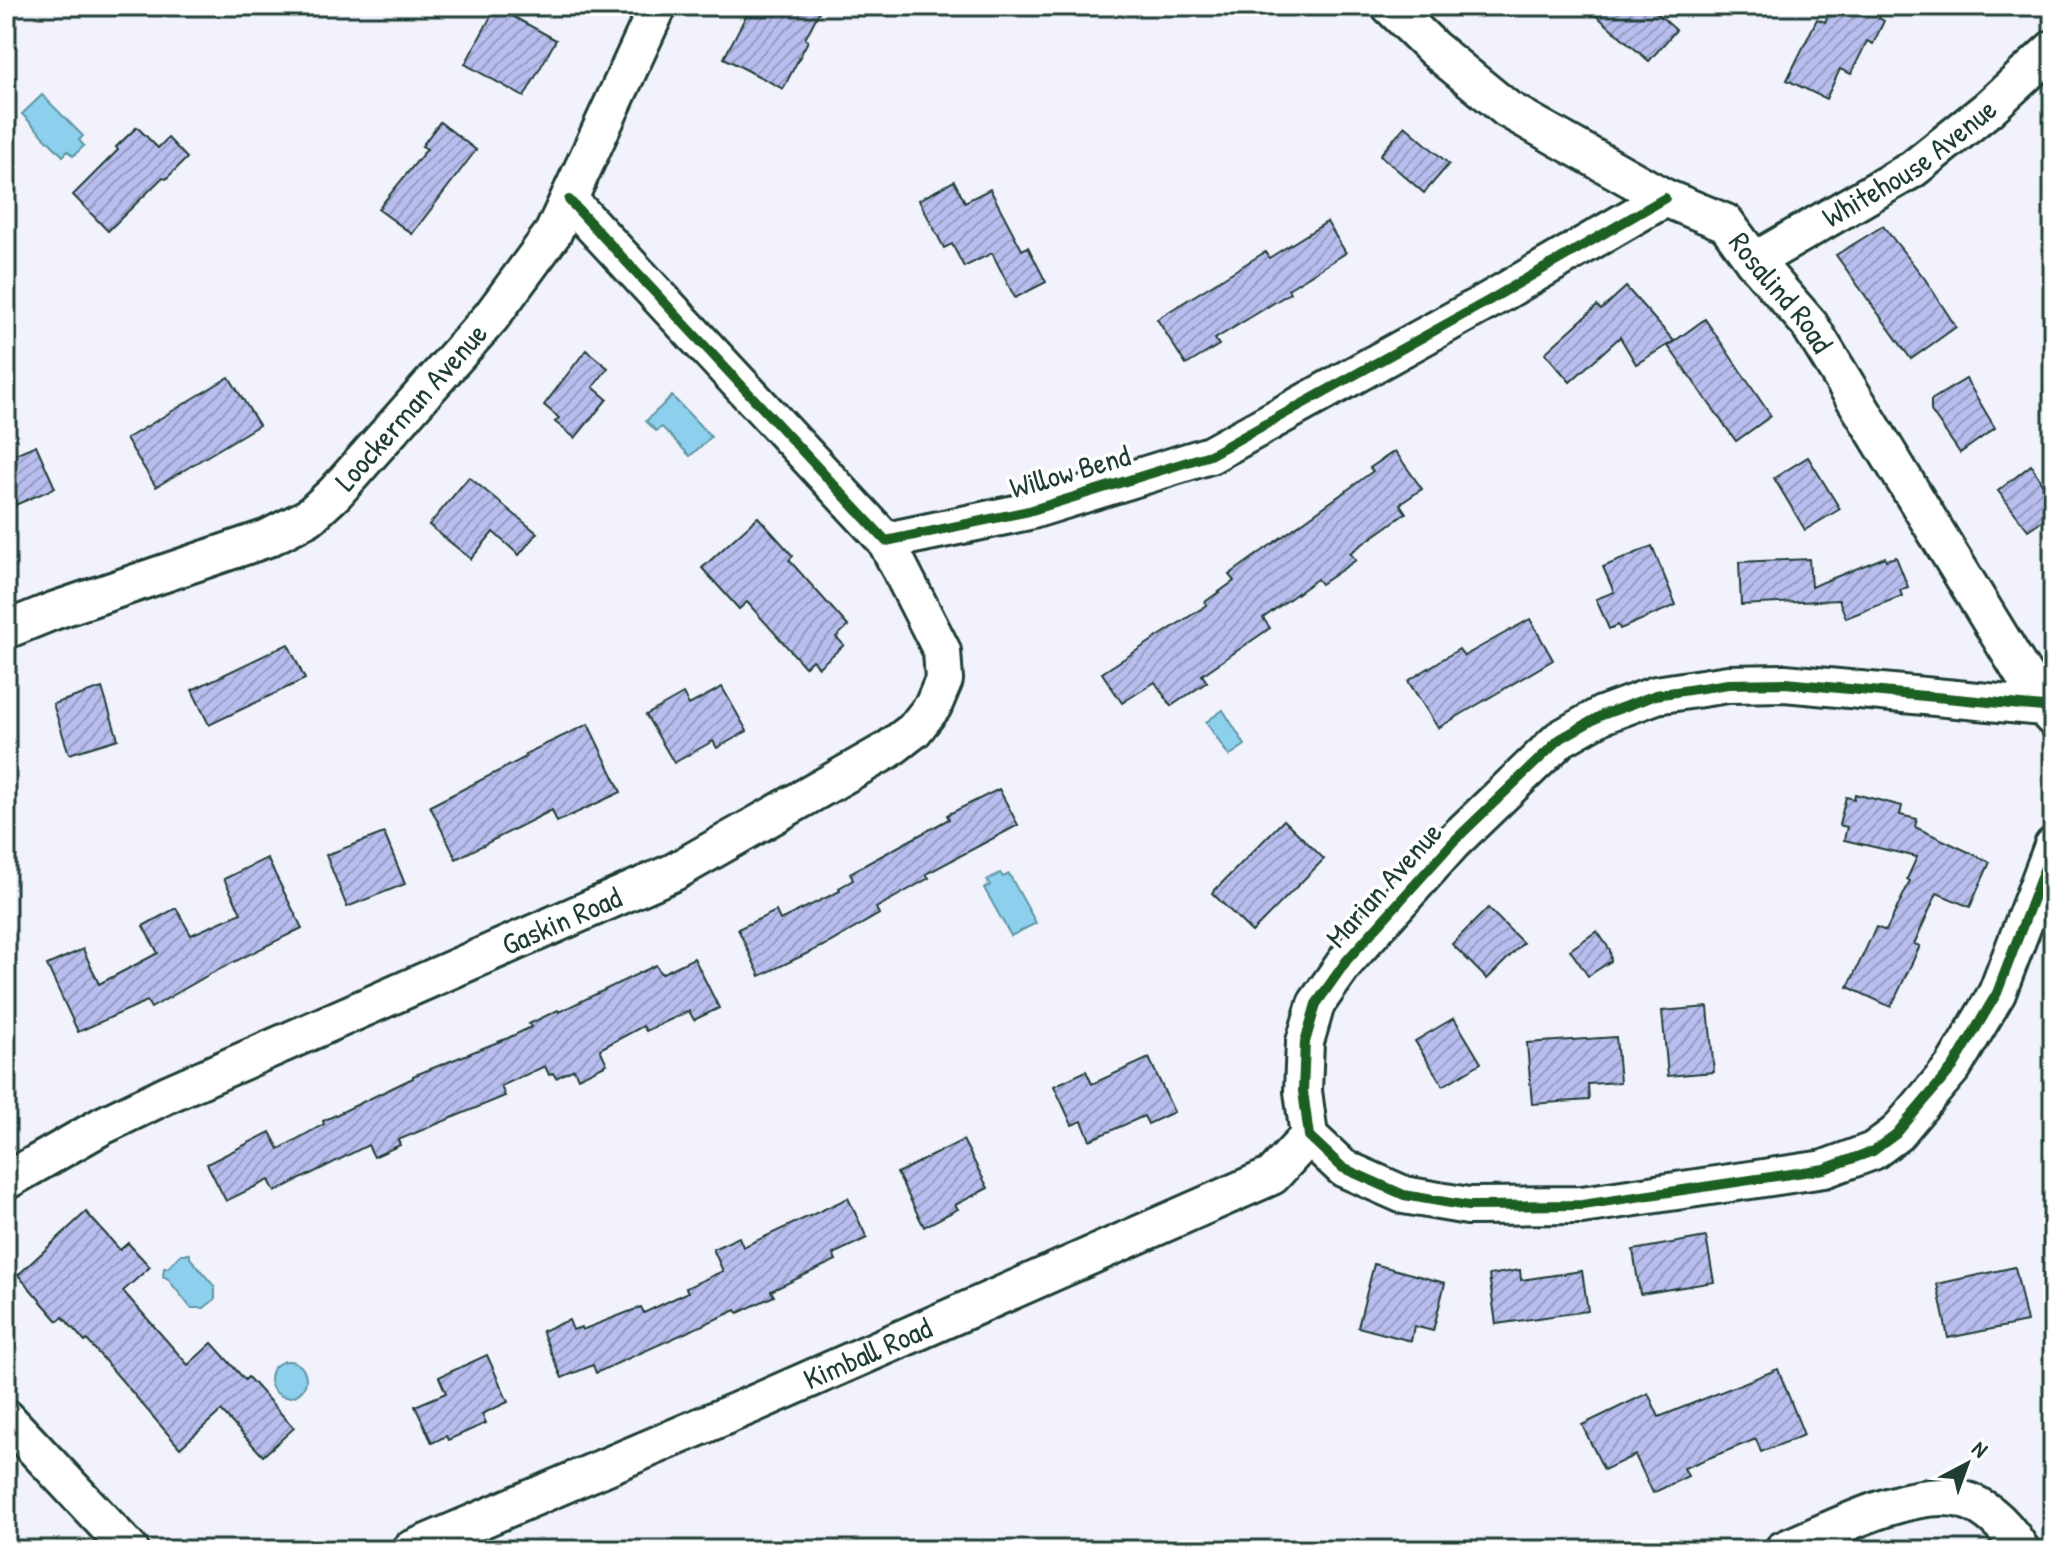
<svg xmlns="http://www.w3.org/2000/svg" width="2059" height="1556" font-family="'Patrick Hand',sans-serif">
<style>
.water{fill:#8cd0ed;stroke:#6095a3;stroke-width:2}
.building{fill:url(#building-hatch);stroke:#1f3d34;stroke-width:2}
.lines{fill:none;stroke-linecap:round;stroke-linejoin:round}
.minor-casing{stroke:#1f3d34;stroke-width:42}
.minor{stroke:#fff;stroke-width:36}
.cycleway-casing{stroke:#fff;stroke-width:15}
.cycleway{stroke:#1b5e20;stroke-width:10}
.labels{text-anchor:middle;stroke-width:7;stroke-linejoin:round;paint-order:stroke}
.street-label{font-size:30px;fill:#1f3d34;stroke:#fff}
</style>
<defs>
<pattern id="building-hatch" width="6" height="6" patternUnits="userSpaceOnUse" patternTransform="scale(2)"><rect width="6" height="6" fill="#b9beef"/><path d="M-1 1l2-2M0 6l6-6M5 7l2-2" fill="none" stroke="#969cc2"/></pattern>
</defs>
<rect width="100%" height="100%" fill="#f1f2fc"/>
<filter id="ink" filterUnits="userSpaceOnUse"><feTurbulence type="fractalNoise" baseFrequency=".0125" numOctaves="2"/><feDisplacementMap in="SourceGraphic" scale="16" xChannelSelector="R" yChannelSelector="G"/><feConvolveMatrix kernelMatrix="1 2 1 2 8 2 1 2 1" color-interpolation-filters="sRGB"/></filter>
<g filter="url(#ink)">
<g class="water">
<polygon points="42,95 83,136 79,140 84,146 73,156 68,151 63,156 22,114"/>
<polygon points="672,396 711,437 690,456 662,427 656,431 646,421"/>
<polygon points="1223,710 1245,745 1229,756 1206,722"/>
<polygon points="1000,873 1003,877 1009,874 1036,923 1011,936 984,888 990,885 987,880"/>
<polygon points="181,1254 190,1254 190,1258 215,1287 215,1299 204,1308 191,1308 167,1278 163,1277 164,1268 168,1268"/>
<circle cx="288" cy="1379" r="18"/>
</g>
<g class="building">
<polygon points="762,6 822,6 805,39 808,41 783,89 724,58 749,10 757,14"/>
<polygon points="1585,6 1649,6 1676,30 1649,61"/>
<polygon points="1832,6 1885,6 1879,18 1884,21 1873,44 1867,41 1851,74 1840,69 1826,99 1787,80 1817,19 1825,22"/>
<polygon points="496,7 556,40 524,97 465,64"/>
<polygon points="440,122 476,150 412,234 378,209 427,149 422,146"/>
<polygon points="1405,126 1449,164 1424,193 1380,155"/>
<polygon points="137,127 158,148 168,138 187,158 166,179 163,177 108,231 73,195 118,150 116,147"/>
<polygon points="954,181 965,202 990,189 1022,250 1028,247 1046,282 1015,298 992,253 964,267 952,244 944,248 919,200"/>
<polygon points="1327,222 1346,253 1288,289 1290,293 1215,339 1219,345 1186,365 1157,319 1265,252 1269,258"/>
<polygon points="1883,226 1925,279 1956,327 1911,359 1836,255"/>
<polygon points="1626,287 1674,341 1636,364 1620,337 1570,382 1545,353 1597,306 1601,310"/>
<polygon points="1705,319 1771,416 1736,441 1668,346"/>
<polygon points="586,350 608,368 593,387 607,399 575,438 555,422 559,418 544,405"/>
<polygon points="229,377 259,425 156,487 126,439"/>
<polygon points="1966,379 1995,428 1960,453 1931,411 1931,400"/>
<polygon points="36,445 55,488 6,509 6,458"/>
<polygon points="1395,451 1422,489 1400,504 1406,513 1350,553 1356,560 1321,584 1317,579 1263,618 1270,628 1202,675 1207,682 1171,706 1155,682 1122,703 1102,673 1207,605 1205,602 1234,581 1229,575 1350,488 1373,471 1370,468"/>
<polygon points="1808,457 1840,509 1805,530 1774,478"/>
<polygon points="2031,465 2053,502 2053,513 2028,530 1998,491"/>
<polygon points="469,477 537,533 519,555 493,532 471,559 429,525"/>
<polygon points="758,517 793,556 789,560 848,626 836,637 844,645 819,667 812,660 805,667 747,602 739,609 702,568"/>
<polygon points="1652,546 1676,605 1620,629 1618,625 1609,629 1596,599 1614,592 1603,567"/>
<polygon points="1885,557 1886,560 1896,557 1908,587 1900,590 1902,596 1846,618 1839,600 1741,605 1739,562 1809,559 1811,587"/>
<polygon points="1530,619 1553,660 1438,728 1408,681 1459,649 1464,656"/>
<polygon points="288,644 305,679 209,725 192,690"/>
<polygon points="722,687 747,731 717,748 713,741 674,763 646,715 683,694 689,705"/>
<polygon points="102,688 118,739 69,754 53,704"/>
<polygon points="588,724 621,792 557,822 552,810 456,859 430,806 526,757 525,754"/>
<polygon points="999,789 1018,825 926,874 929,878 876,908 879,914 829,943 760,976 738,929 776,911 780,920 840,891 839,888 853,880 850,873 949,819 947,815"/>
<polygon points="1855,794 1902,806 1900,815 1917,819 1915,827 1990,862 1970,907 1937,893 1914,944 1920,946 1891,1007 1848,987 1876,927 1886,931 1910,881 1907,879 1917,857 1844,840 1847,827 1839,825 1846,797 1854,799"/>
<polygon points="1284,820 1324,859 1252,932 1212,893"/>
<polygon points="384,833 405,884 347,907 326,855"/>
<polygon points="267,858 302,928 212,973 151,1008 147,1001 78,1032 47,965 83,949 99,984 158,953 143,926 176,908 191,935 241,913 224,879"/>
<polygon points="1488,908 1523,943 1487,979 1452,944"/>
<polygon points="1597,931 1610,950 1611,961 1588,976 1570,950"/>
<polygon points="694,958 719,1008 694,1020 689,1011 646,1031 643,1026 600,1049 607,1064 578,1078 574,1069 556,1078 553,1073 549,1075 545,1066 501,1086 505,1096 398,1140 400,1145 374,1157 368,1145 275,1192 269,1180 226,1201 207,1164 270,1132 279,1149 324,1124 323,1121 413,1078 413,1076 508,1038 531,1027 529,1024 558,1010 559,1012 656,965 661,974"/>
<polygon points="1708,1007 1714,1072 1668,1076 1662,1011"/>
<polygon points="1454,1018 1481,1063 1443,1086 1415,1041"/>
<polygon points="1616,1037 1620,1082 1588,1084 1589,1100 1532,1104 1527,1043"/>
<polygon points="1149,1058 1174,1112 1148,1124 1144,1116 1090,1140 1082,1121 1072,1125 1054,1086 1086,1071 1092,1084"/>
<polygon points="963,1140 988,1188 955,1205 958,1209 924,1227 897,1173"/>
<polygon points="848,1198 867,1238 833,1254 836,1260 771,1291 774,1296 738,1313 736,1310 596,1373 593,1365 562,1378 542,1331 569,1320 573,1330 581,1327 582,1330 641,1307 644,1313 688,1292 686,1288 723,1271 713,1249 739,1237 743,1247"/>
<polygon points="86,1212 120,1250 128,1243 150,1267 123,1291 188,1365 212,1343 245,1380 248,1377 294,1428 263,1456 221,1411 180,1448 87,1340 85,1342 63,1317 58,1321 18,1275"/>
<polygon points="1706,1237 1714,1282 1640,1294 1633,1250"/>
<polygon points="1374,1264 1445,1283 1433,1331 1414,1326 1411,1341 1358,1327"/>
<polygon points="2015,1267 2027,1322 1948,1338 1937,1284"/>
<polygon points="1520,1270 1521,1280 1582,1271 1588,1311 1496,1324 1489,1275"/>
<polygon points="487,1355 508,1402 482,1414 486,1423 448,1440 446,1436 432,1443 415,1406 446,1393 439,1377"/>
<polygon points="1778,1369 1804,1435 1761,1452 1756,1439 1684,1468 1688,1476 1653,1493 1635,1455 1604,1470 1582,1425 1648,1393 1659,1417"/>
</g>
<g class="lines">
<defs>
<g id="minor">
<path id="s1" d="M1390 6 1434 49 1507 109 1665 198 1726 223 1754 261 1809 324 2043 707"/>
<polyline points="569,200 886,541 1029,511 1210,455 1488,301 1665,198"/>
<path id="s2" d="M1754 261 1913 169 1988 109 2053 49"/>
<path id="s3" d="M6 630 53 611 268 538 309 517 335 493 491 317 553 233 658 6"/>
<polyline points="2053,718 2043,707 1785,683 1728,684 1656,695 1602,715 1560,739 1453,842 1347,960 1316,1004 1305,1042 1303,1091 1309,1136 1343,1168 1404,1195 1468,1206 1582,1205 1824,1169 1873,1151 1896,1134 1953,1067 1997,993 2053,846"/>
<path id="s4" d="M6 1181 102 1126 170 1093 674 872 888 750 914 730 933 706 944 680 942 651 886 541"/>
<polyline points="6,1418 130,1550"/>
<path id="s5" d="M410 1550 751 1405 1272 1176 1309 1136"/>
<path d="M1783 1550C1830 1531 1911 1487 1961 1499 1988 1506 2007 1527 2021 1550"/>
</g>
</defs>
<use href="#minor" class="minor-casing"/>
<use href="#minor" class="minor"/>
<defs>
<g id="cycleway">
<polyline points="569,200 886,541 1029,511 1210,455 1488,301 1665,198"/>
<polyline points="2053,718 2043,707 1785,683 1728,684 1656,695 1602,715 1560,739 1453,842 1347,960 1316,1004 1305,1042 1303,1091 1309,1136 1343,1168 1404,1195 1468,1206 1582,1205 1824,1169 1873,1151 1896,1134 1953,1067 1997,993 2053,846"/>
</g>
</defs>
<use href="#cycleway" class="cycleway-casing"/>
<use href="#cycleway" class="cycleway"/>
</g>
</g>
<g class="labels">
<g class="street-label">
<text dy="10" stroke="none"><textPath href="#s2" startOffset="184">Whitehouse Avenue</textPath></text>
<text dy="10" stroke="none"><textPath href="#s1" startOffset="492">Rosalind Road</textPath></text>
<text dy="10" stroke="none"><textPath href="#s3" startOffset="474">Loockerman Avenue</textPath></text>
<text transform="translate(1070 472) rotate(-16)" y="10">Willow Bend</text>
<text transform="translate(1384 885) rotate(-48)" y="10">Marian Avenue</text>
<text dy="10" stroke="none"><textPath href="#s4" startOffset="614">Gaskin Road</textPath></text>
<text dy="10" stroke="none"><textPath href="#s5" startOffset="498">Kimball Road</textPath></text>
</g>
</g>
<rect width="2059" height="1556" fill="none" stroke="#fff" stroke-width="32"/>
<rect x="16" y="16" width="2027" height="1524" fill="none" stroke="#1f3d34" stroke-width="3" filter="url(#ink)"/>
<g transform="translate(1967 1464) rotate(41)" stroke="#ffffff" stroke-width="6" paint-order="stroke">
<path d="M0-6L14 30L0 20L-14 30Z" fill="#1f3d34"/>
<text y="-12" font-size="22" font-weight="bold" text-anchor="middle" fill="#1f3d34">N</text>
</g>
</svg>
